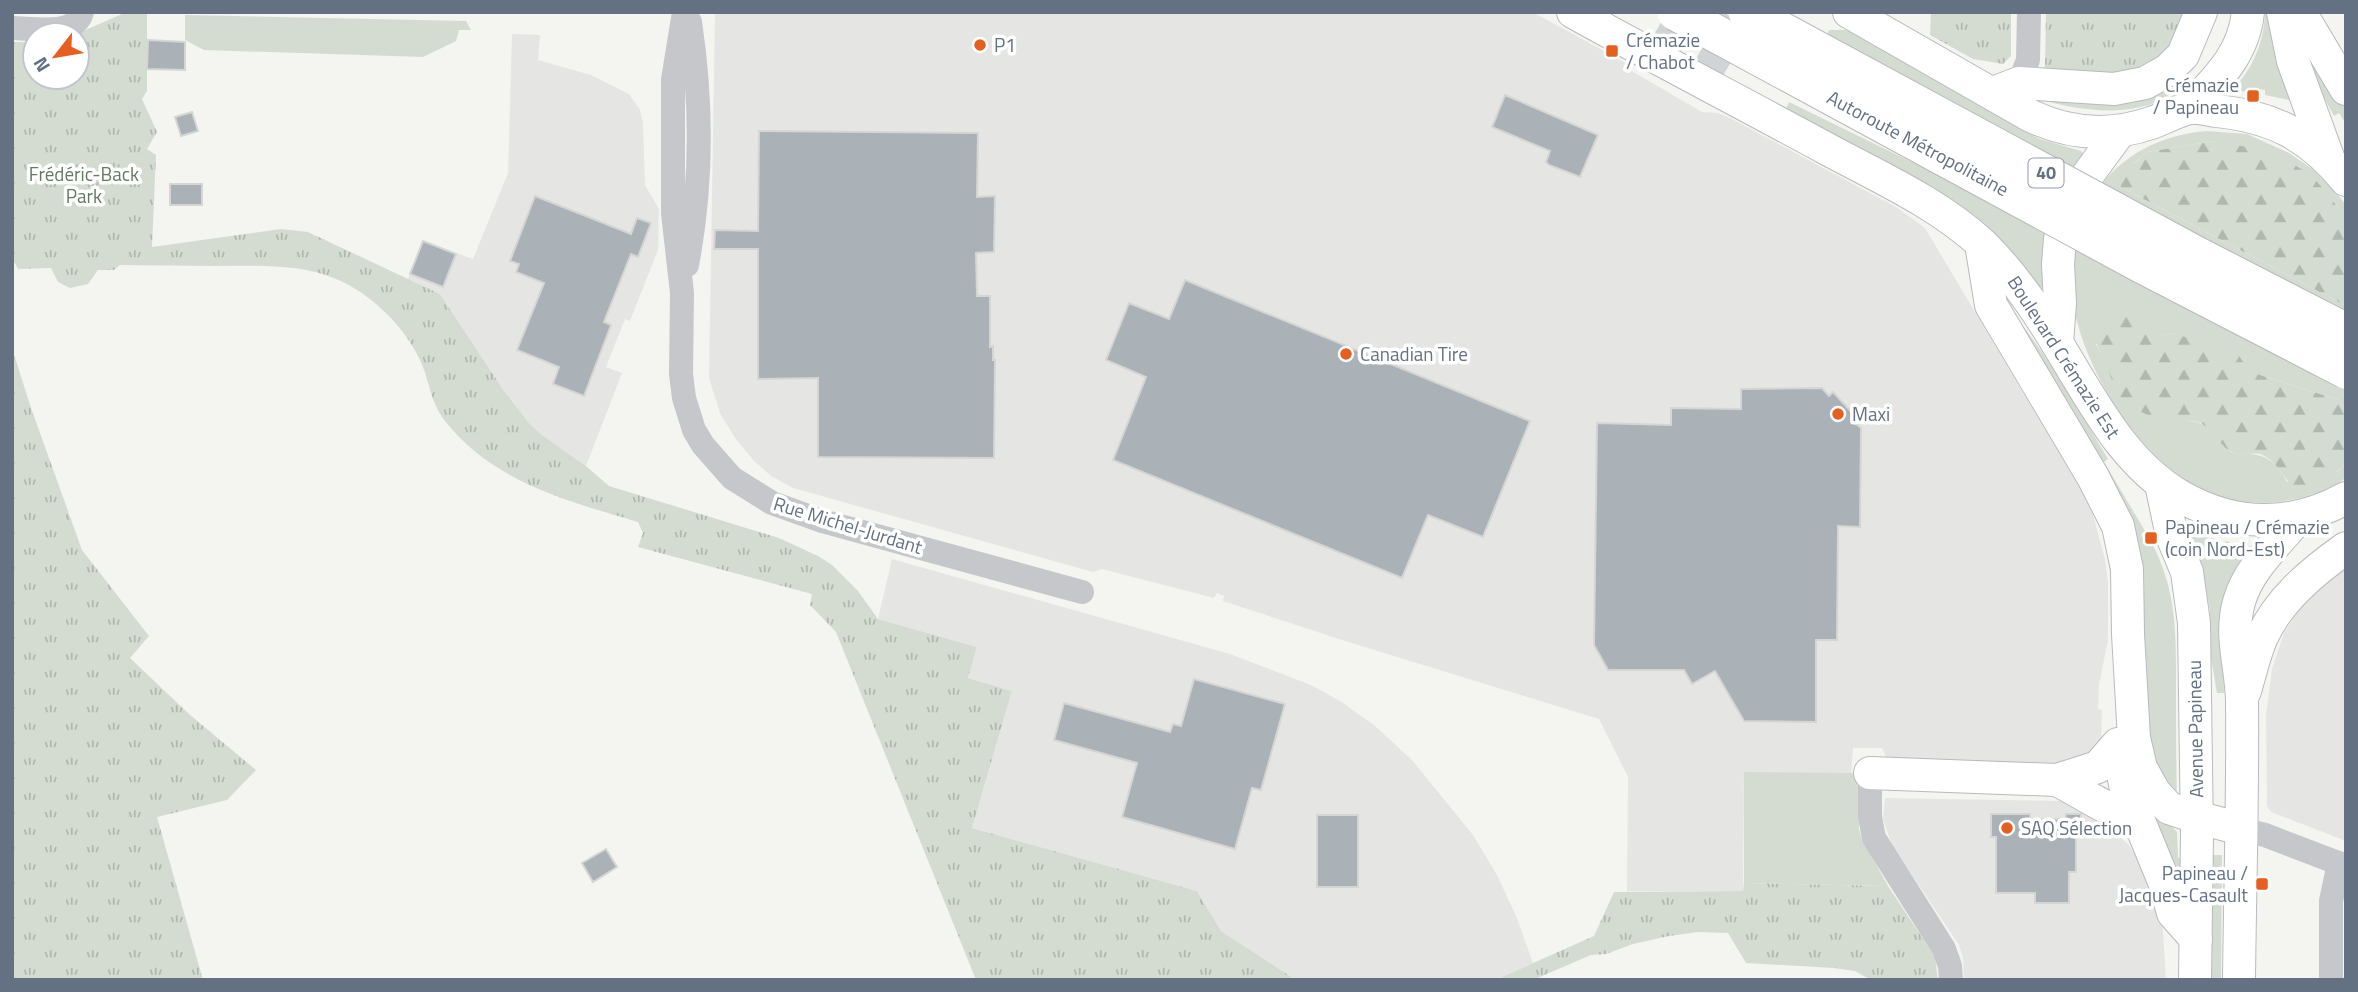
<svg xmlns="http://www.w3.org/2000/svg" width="2358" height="992" font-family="'Titillium Web',sans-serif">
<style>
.built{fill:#e5e6e4}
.green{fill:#d4dcd1}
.forest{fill:url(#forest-firs)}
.park{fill:url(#park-tufts)}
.building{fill:#aab1b7;stroke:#d5d6d3;stroke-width:2}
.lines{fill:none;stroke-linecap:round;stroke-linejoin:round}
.major-tunnel{stroke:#d0d4d4;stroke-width:32;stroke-dasharray:32 16;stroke-linecap:butt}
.major-casing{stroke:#b7babe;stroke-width:34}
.minor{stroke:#c5c7cb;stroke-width:24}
.major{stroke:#fff;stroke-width:32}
.highway-bridge-casing{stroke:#b7b9bc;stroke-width:39;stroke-linecap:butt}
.highway-bridge{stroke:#fff;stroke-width:37}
.poi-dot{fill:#e56020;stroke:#fff;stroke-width:2.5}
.labels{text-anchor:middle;stroke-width:7;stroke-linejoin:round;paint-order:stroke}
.shield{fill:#fff;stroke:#929ca8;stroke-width:2}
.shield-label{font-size:18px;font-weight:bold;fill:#637182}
.poi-label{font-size:19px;fill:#637182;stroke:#fff;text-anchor:start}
.street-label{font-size:19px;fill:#637182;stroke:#fff}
.park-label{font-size:19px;fill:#647962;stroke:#fff}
</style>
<defs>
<pattern id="forest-firs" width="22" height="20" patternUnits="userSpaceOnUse" patternTransform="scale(1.75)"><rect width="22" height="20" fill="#d4dcd1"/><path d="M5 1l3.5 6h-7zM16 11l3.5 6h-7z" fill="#b0b7af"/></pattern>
<pattern id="park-tufts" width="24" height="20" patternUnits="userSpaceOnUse" patternTransform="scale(1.75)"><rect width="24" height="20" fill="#d4dcd1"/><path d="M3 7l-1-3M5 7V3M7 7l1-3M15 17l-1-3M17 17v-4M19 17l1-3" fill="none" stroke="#b0b7af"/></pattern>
</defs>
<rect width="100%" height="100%" fill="#f4f5f0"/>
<g class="built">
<polygon points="715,12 1532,12 1562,28 1626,63 1630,70 1702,112 1718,113 1730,118 1896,207 1925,228 2082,492 2093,515 2105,559 2108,583 2108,640 2099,685 2098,709 2102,710 2101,748 2077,764 2025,764 1887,759 1882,748 1853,748 1851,774 1744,772 1743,891 1627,891 1628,777 1599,719 1345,641 1223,601 1224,596 1217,593 1214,598 1102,569 1093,572 793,488 771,476 754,461 735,438 720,413 709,378"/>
<polygon points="512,34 540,35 538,60 591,75 629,94 640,110 643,122 645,185 659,209 658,250 630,321 625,319 606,367 622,373 586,466 542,435 529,423 504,391 440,294 408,279 423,241 473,259 508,173"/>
<polygon points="892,559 1230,654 1311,685 1340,701 1374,725 1412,760 1473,835 1497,875 1516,916 1533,963 1495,980 1296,980 1221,931 1197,891 972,828 1012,691 968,678 977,647 878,619"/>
<polygon points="2346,564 2346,841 2271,812 2267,806 2266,716 2272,669 2284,633 2306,599"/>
<polygon points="1885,798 2061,801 2072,805 2102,821 2128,844 2137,857 2162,918 2166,980 1964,980 1963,958 1959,945 1892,845 1883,819"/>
</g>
<g class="green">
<path d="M2265 12H2270L2294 99 2289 100 2265 95V90L2254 88 2253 92 2240 91 2234 88C2254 67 2264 41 2265 12Z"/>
<polygon points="185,15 466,21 471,30 459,30 456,41 423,57 204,50 185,40"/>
<polygon points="1846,27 1965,92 2022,130 2040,139 2081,151 2084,154 2074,169 1827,35 1829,30 1845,30"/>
<polygon points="2299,36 2346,108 2346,124 2339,113 2334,116 2316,83"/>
<path d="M2163 87 2169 97C2126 118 2082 111 2038 99Z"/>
<polygon points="1789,102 1973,192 2045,231 2042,253 2044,287 2040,288 2010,251 1785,111"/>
<path d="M2207 131 2247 134 2289 153 2311 168 2333 189 2346 205V218L2343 214 2214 141 2147 152 2134 163 2119 186 2346 306V313L2102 184C2128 151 2166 134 2207 131Z"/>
<path d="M2075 247 2346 390V409L2339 400 2260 375 2207 346 2173 333 2162 336H2151L2096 344 2105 361 2169 422C2189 419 2205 420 2218 438 2221 443 2227 451 2233 453 2237 455 2245 454 2249 454 2268 454 2279 466 2287 482L2338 471 2346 463V478C2302 506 2244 512 2197 487 2130 451 2071 350 2070 274 2070 265 2073 256 2075 247Z"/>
<path d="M2003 298 2055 370 2108 459 2104 462 2145 531 2141 534 2146 543 2150 540C2178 590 2176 637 2176 692 2176 728 2176 764 2177 800L2146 762 2141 595Z"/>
<polygon points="2195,534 2215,539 2214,544 2224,546 2225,541 2260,548 2223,646 2224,693 2217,693 2210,652 2210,611 2206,588 2202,570 2188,536"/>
<polygon points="1744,772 1853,773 1858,785 1859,829 1862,839 1888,886 1744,883"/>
<polygon points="2142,797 2177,832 2178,858 2183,858 2183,910"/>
<polygon points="2210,855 2222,855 2221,980 2208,980"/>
</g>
<g class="forest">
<path d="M2214 141C2247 146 2279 153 2307 173 2321 183 2332 201 2343 214L2346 218V306L2119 186 2123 173 2147 152Z"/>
<path d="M2115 315 2127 316 2151 336H2162L2173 333 2238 354 2245 365 2260 375 2339 400 2346 409V463C2333 477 2313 486 2294 488 2282 477 2277 460 2260 454 2252 452 2241 457 2233 453 2220 447 2215 431 2202 424 2192 418 2182 422 2171 422 2159 422 2131 408 2122 399 2113 389 2110 372 2104 360 2096 342 2091 339 2101 320Z"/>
</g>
<g class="park">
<polygon points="1931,12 2011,12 2011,56 2003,64 1973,59 1930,35"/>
<path d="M2046 12H2184C2180 22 2177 33 2171 43 2147 85 2083 71 2043 70L2045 66Z"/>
<path d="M122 14H147V91L142 99 157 132 147 149 156 155 152 247 281 229 308 232 440 294 504 391 529 423 542 435 586 466 609 486 779 538 818 556 832 565 858 591 878 619 977 647 968 678 1012 691 972 828 1197 891 1221 931 1296 980H976L836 632 810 605 812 594 638 547 643 533 638 522C567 501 493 482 445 421 429 400 430 380 419 358 404 326 369 292 336 279 298 263 255 266 215 266 184 266 152 265 120 265L114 270H98L88 284 70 288 58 282 51 268 18 269 12 258V42H35V77H77V35H74Z"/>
<polygon points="12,348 31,408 82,550 149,636 130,658 189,714 256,770 227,800 157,817 203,980 12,980"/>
<polygon points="1744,883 1888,886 1935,957 1938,980 1871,980 1855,971 1834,968 1746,963 1728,933 1698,932 1669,936 1633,944 1606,954 1591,955 1533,980 1495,980 1594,936 1614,892 1743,891"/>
</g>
<g class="building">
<polygon points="148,40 185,42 185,70 147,69"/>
<polygon points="1505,95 1598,135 1580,177 1549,165 1546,162 1550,151 1492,127"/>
<polygon points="192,112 198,131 181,136 175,117"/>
<polygon points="759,131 978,133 977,197 995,196 994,252 976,253 977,296 990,296 990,347 993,346 993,360 995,360 994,458 818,457 818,378 758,379 758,249 714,249 715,230 758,231"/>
<rect x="170" y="184" width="32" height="21"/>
<polygon points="535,196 631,234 637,218 651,223 638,257 631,254 604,322 611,325 584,396 553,384 559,367 517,350 544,283 516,272 519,264 510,261"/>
<polygon points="423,241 456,254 443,287 410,274"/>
<polygon points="1185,280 1530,421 1483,537 1428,515 1402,578 1113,460 1146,377 1106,360 1129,303 1169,319"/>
<polygon points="1822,388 1829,396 1833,392 1857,418 1854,422 1861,428 1860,527 1838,526 1837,640 1816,640 1816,722 1744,721 1715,671 1692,684 1684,670 1608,670 1594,645 1597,423 1671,425 1671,408 1741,409 1741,389"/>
<polygon points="1194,679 1285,704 1261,790 1252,788 1235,849 1122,817 1137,763 1054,740 1064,703 1170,732 1173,724 1181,726"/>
<polygon points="1991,814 2030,814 2030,819 2065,819 2066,814 2081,814 2081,835 2076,835 2076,872 2069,872 2069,903 2035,903 2035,893 1996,893 1996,837 1991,837"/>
<rect x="1317" y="815" width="41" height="72"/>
<polygon points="606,849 617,867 593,882 582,863"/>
</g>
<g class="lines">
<g class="major-tunnel">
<polyline points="1664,50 1685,12"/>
<polyline points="1706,73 1737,20"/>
</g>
<defs>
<g id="major">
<path d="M1573 12C1658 59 1744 104 1829 150 1881 178 1939 204 1982 244 2019 280 2046 324 2072 368 2101 416 2130 467 2180 496 2234 527 2291 528 2346 498"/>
<path d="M1849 12 2031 116C2069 134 2110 137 2151 123 2163 119 2178 110 2191 108 2199 107 2209 110 2217 111 2274 117 2310 136 2346 180"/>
<polyline points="2283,12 2293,61 2329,160"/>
<polyline points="2300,12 2346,89"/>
<polyline points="1993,93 2019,83 2114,89 2145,83 2168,70 2183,55 2201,12"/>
<path d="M2190 108C2217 79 2244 54 2248 12"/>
<polyline points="2087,176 2120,131"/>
<polyline points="1981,244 1991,305 2093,477 2118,526 2127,569 2128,634 2134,738 2141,768 2155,793 2169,808 2196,817 2241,829"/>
<polyline points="2057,343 2060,303 2058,264 2060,239"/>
<polyline points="2161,484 2172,536 2187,572 2194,623 2197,836 2195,980"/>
<path d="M2245 691C2250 674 2254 656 2261 639 2278 600 2312 572 2346 548"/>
<polyline points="2118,749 2126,789 2165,884 2173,913 2196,939"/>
<polyline points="1870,773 2057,780 2098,767 2118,744"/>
<path d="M2057 780C2084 794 2110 812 2138 821"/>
<path d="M2239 980C2240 887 2243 795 2242 703 2242 668 2229 637 2239 602 2248 569 2278 542 2300 516"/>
</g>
</defs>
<use href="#major" class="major-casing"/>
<g class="minor">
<polyline points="684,12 673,80 673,213 682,293 681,374 684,398 694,430 703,445 732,478 772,503 822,521 1082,592"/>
<path d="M12 28C32 28 76 37 82 12"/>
<polyline points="2019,83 2028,60 2029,12"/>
<path d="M687 265C702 186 702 102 690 22"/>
<polyline points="1870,773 1870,817 1874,838 1944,949 1950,966 1951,980"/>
<polyline points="2241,829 2265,835 2346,866"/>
<polyline points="2331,980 2331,901 2339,863"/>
</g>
<use href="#major" class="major"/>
<defs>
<g id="highway-bridge">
<polyline points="1676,12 2141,264 2346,370"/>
<polyline points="1747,12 2196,255 2346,332"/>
</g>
</defs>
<use href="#highway-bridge" class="highway-bridge-casing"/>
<use href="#highway-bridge" class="highway-bridge"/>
</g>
<g class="poi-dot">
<circle cx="980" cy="45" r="7"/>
<rect x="1605" y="44" width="14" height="14" rx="3.5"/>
<rect x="2246" y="89" width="14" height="14" rx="3.5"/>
<circle cx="1346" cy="354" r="7"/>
<circle cx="1838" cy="414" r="7"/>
<rect x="2144" y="531" width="14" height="14" rx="3.5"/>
<circle cx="2007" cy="828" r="7"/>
<rect x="2255" y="877" width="14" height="14" rx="3.5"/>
</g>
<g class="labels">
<rect class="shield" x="2028.5" y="158.5" width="35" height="29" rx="5"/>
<g class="shield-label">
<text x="2046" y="179">40</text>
</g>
<g class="poi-label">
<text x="1626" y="47">Crémazie<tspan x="1626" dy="22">/ Chabot</tspan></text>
<text x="994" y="52">P1</text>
<text x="2239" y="92" text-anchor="end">Crémazie<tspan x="2239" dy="22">/ Papineau</tspan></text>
<text x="1360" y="361">Canadian Tire</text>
<text x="1852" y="421">Maxi</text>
<text x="2165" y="534">Papineau / Crémazie<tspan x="2165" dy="22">(coin Nord-Est)</tspan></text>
<text x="2021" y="835">SAQ Sélection</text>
<text x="2248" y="880" text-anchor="end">Papineau /<tspan x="2248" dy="22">Jacques-Casault</tspan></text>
</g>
<g class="street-label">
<text transform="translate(1918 143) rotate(28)" y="7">Autoroute Métropolitaine</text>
<text transform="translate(2064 357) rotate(57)" y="7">Boulevard Crémazie Est</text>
<text transform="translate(848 525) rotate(17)" y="7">Rue Michel-Jurdant</text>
<text transform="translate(2195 729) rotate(-91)" y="7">Avenue Papineau</text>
</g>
<g class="park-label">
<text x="84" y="181">Frédéric-Back<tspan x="84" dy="22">Park</tspan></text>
</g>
</g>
<rect width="2358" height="992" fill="none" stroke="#637182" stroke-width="28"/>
<g transform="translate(56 56) rotate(239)"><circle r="33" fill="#ffffff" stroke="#c1c6cd" stroke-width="2"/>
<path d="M0-5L12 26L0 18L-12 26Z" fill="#e56020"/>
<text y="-10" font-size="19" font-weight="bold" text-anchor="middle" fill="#637182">N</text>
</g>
</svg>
